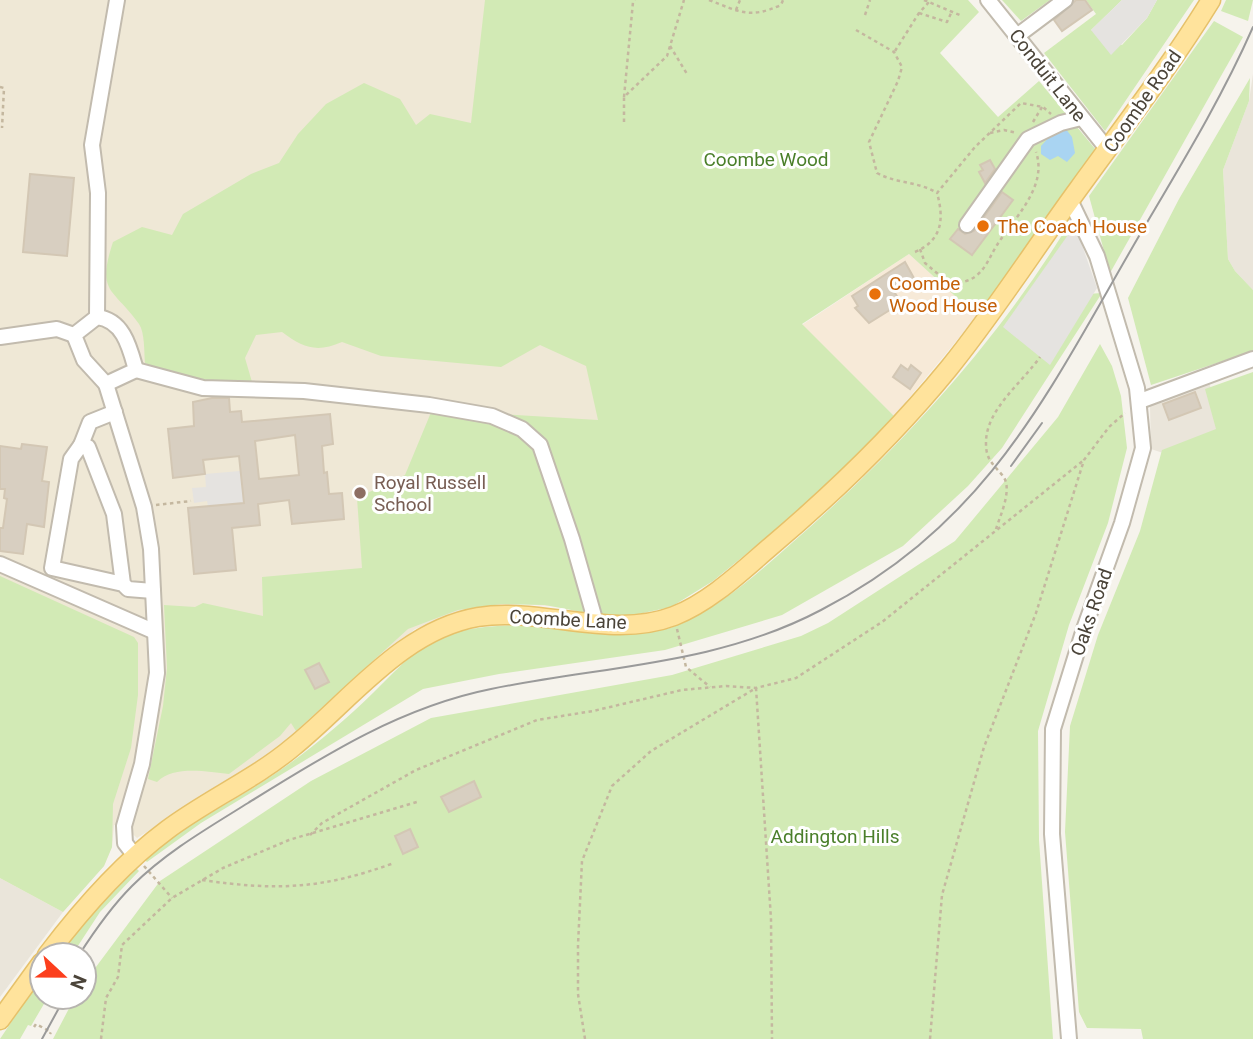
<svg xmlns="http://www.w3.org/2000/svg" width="1253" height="1039" font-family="Roboto,sans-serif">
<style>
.residential{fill:#eae5da}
.commercial{fill:#f7ead8}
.education{fill:#efe8d6}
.green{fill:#d2eab5}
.parking{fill:#e5e3e0}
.water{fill:#a9d4f2}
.building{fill:#d8cfc1;stroke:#d3c7b4;stroke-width:2;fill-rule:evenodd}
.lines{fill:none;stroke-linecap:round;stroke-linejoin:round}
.minor-casing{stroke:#c2bbae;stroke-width:18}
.major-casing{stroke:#e6c16a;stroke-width:21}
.path{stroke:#c4b79f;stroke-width:2.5;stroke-dasharray:3.5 3.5;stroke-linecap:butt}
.minor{stroke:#fff;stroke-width:14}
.major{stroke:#ffe39c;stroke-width:18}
.tram{stroke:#9a9a9a;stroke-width:2}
.food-dot{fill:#e8710a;stroke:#fff;stroke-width:2.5}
.education-dot{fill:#8d6e63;stroke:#fff;stroke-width:2.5}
.labels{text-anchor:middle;stroke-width:6;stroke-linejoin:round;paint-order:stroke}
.street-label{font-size:19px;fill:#4b4439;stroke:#fff}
.park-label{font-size:19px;fill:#4a7f2a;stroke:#fff}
.food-label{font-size:19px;fill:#c56008;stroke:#fff;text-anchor:start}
.education-label{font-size:19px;fill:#785e54;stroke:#fff;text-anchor:start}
</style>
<rect width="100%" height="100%" fill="#f6f3ec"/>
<g class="residential">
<polygon points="1253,74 1253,290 1235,271 1228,259 1223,170 1249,101"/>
<polygon points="1209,383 1228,433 1172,456 1151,449 1150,406"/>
<polygon points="0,878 63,912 0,997"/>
</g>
<polygon class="commercial" points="909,254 977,316 894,416 802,325"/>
<polygon class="education" points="0,0 579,0 625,612 524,604 473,610 415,629 285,744 236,777 137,838 124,826 114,825 112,847 104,866 63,912 0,878"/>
<g class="green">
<path d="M485 0H968L979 12 940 53 998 117 1039 81 1096 150 977 316 909 254 802 324 894 416 838 479 713 581 671 607 629 616 587 613 545 605 502 604 458 610 408 629 296 731 291 723 280 736 229 774C207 772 174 765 157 782L148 779 163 706 167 668 164 605 195 607 203 603 263 616 262 577 362 568 357 498 405 475 432 410 598 420 586 366 540 345 501 367 381 356 342 342C317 353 303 348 282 332L256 335 245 358 252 382 181 379 145 363C144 352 145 333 139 324 113 287 96 294 113 242L142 227 172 235 183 214 251 174 279 163 298 134 326 104 364 83 400 99 416 125 430 114 471 123Z"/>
<polygon points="1002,0 1050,0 1021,21"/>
<polygon points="1086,0 1122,0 1091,30 1122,45 1147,18 1157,0 1194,0 1105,131 1044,53 1096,14"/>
<polygon points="1226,0 1253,0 1248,21 1221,11"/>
<polygon points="1214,21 1243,37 1110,273 1089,196"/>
<polygon points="1250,78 1249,101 1223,170 1228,259 1235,271 1253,290 1253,351 1151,385 1128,298 1179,199"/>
<path d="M1072 219 1073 239 1087 294 1102 293 1002 448 968 486 903 546 782 615 665 650 499 674 423 689 201 823 147 862 144 859C178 830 215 811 253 788 297 761 337 728 374 692 400 667 422 639 460 631 509 621 558 626 608 628 628 629 654 634 673 627 720 608 756 575 793 542 900 449 999 340 1072 219Z"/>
<polygon points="1100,344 1112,366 1121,396 1127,448 1108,523 1069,625 1038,731 1039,840 1053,1039 53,1039 75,997 84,997 84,983 160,881 311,781 431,718 672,675 801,636 828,623 955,541 1058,417"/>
<polygon points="1253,372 1253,1039 1143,1039 1141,1029 1087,1028 1079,1012 1065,832 1070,726 1098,635 1140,531 1162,450 1216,429 1205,389"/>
<polygon points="0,576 134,637 138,643 138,695 131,748 113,804 112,847 104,866 63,912 0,878"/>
<polygon points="134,866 139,871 100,912 72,955 57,955"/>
<polygon points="42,976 42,997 48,997 31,1026 28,1025 20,1039 0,1039"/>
</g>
<g class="parking">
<polygon points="1122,0 1157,0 1147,18 1111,55 1091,30"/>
<polygon points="1075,225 1097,288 1050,365 1003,327"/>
<polygon points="240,471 244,503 208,506 207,501 194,503 192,488 206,487 205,474"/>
</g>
<polygon class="water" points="1065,128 1072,137 1075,153 1067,162 1058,156 1050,160 1041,154 1041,146 1052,134"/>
<g class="building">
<polygon points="1076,0 1085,0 1092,10 1062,31 1054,20"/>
<polygon points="990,160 995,169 985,183 979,172 983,170 980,165"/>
<polygon points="30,174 74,178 67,256 23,252"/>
<polygon points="1002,192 1013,200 972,255 950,239 958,229 965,234 974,231"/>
<polygon points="905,262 915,280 895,293 901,303 869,323 855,308 858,306 852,296"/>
<polygon points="901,365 908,370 911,365 921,373 910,389 893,377"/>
<polygon points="1195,392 1201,408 1169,420 1163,404"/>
<path d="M212 398H229L230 412 241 411 242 422 330 414 333 444 322 446 324 473 327 472 329 494 342 493 344 519 292 524 289 500 258 504 260 525 232 528 236 570 194 574 188 508 244 503 239 456 203 460 205 474 173 478 168 429 194 426 193 402ZM295 435 299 475 259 479 255 441Z"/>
<polygon points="22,444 47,447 42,481 49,482 44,527 27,524 23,554 0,551 0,528 3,528 7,499 4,498 5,489 0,489 0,446 21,449"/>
<polygon points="319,663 329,682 315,689 305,670"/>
<polygon points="474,781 481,797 449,812 441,797"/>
<polygon points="410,829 418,847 403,854 395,836"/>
</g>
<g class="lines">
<defs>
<g id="minor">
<polyline points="988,0 1108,150"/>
<polyline points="1017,36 1065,0"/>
<polyline points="967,225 1028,139 1061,123 1081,118"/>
<polyline points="97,317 98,193 92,145 117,0"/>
<path d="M97 317C124 320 130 349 136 370L106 384 84 360 74 335Z"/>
<polyline points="0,337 57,329 74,335"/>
<polyline points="136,370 203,388 304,391 429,405 492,416 522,429 540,445 572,539 596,623"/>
<polyline points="106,384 144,507 151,549 157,673 142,764 124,826 125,843 135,856"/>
<polyline points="1140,401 1253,359"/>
<polyline points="81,445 90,422 115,412"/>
<polyline points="0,564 153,631"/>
<polyline points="123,584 52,568 71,459 81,445 88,447 114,514 123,584 128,589 153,591"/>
<polyline points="1069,1039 1052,834 1053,729 1084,629 1122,523 1143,448 1137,388 1097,256 1070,200"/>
</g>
<g id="major">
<path d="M47 955C82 909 121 864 167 830 207 800 255 779 293 747 350 701 402 630 478 617 543 607 611 640 674 616 710 602 742 571 770 547 835 492 896 433 949 368 996 310 1035 248 1079 188 1124 126 1171 65 1211 0"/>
<polyline points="0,1020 42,962"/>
</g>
</defs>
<use href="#minor" class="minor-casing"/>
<use href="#major" class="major-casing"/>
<g class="path">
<path d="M709 0C740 12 750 19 781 5L783 0"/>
<polyline points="924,0 962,16"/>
<polyline points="736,10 740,0"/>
<polyline points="919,13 947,22 952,11"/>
<polyline points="865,15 870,0"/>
<path d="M856 30 894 52 902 67 898 81 869 142 877 173C897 184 918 181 937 193L975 147 1021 103 1043 107 1051 114"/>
<polyline points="670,46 687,74"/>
<polyline points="895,51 919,13 929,2"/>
<polyline points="0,87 4,88 2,128"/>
<polyline points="624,97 633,2 635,0"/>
<polyline points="624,122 624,97 667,56 684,0"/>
<polyline points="1033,122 1042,107"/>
<polyline points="990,133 1004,130 1017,133"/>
<path d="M920 249 925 263 950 284C959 283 968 282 976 276 987 267 990 256 997 245 1014 218 1048 187 1036 152"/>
<path d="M915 252C943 240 944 218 937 193"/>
<polyline points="156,505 191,501"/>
<path d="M996 529C1000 516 1013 489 1003 476 994 465 986 460 986 444 985 410 1022 383 1040 357"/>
<polyline points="677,629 686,667 710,687"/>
<polyline points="310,835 322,823 416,770 537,720 593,711 682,690 726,686 756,688 796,678 882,622 1084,460"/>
<polyline points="144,866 172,898"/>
<path d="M202 880C278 891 322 889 394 863"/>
<polyline points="34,1027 36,1024 51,1032 50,1034"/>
<polyline points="101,1039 106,998 118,977 122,945 172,898 223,868 289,840 420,801"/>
<polyline points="585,1039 578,994 578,945 582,861 612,786 651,751 756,688 771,919 772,1039"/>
<polyline points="930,1039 942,895 984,747 1036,613 1084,460 1109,427 1125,413"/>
</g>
<use href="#minor" class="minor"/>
<use href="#major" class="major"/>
<g class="tram">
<polyline points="1011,466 1042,423"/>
<path d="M79 955C95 930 112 906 132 886 166 852 208 828 248 803 325 755 401 707 491 689 603 666 717 665 821 610 990 522 1048 392 1139 236 1179 168 1221 100 1253 27"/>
<polyline points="42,1039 65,997"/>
</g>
</g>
<g class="food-dot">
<circle cx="983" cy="226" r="7"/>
<circle cx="875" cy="294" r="7"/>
</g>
<circle class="education-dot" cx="360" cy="493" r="7"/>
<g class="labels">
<g class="street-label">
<text transform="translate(1048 75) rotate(52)" y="7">Conduit Lane</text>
<text transform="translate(1142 101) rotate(-55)" y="7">Coombe Road</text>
<text transform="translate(1091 612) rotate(-71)" y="7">Oaks Road</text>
<text transform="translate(568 619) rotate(3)" y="7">Coombe Lane</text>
</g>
<g class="park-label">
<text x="766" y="166">Coombe Wood</text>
<text x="835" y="843">Addington Hills</text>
</g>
<g class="food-label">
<text x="997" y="233">The Coach House</text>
<text x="889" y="290">Coombe<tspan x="889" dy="22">Wood House</tspan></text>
</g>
<g class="education-label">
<text x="374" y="489">Royal Russell<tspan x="374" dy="22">School</tspan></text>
</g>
</g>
<g transform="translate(63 976) rotate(112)"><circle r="33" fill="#ffffff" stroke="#b7b4b0" stroke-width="2"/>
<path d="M0-5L12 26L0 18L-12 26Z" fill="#fc3f1d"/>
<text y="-10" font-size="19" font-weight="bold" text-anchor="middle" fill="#4b4439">N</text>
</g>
</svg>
